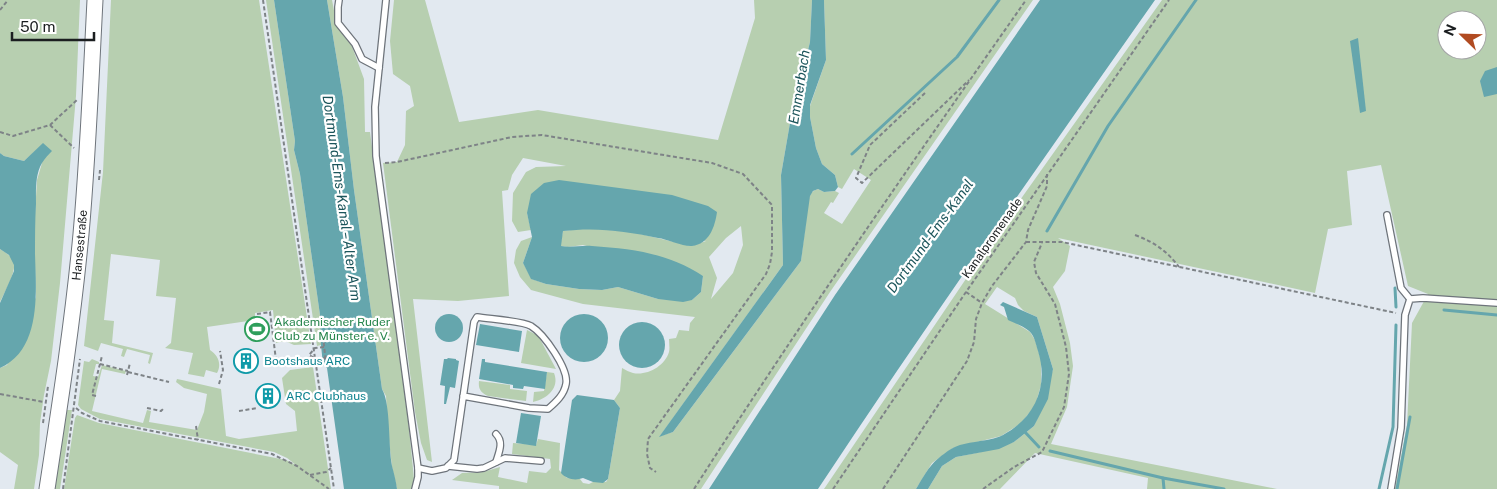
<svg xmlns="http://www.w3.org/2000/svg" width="1497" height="489" font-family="'Public Sans',sans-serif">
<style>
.green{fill:#b7cfb0;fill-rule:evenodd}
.water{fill:#65a6ad}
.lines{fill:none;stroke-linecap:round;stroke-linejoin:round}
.stream{stroke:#65a6ad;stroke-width:3}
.lane-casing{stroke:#6e747b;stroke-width:8}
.secondary-casing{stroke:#6e747b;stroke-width:17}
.path{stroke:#7e8387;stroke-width:2;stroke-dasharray:4 2.5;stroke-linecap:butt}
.lane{stroke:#fff;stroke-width:5.5}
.secondary{stroke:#fff;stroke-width:15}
.labels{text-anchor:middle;stroke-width:4.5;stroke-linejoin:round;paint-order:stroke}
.street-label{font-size:12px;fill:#1b1e20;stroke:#fff}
.leisure-label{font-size:12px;fill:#27864d;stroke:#fff;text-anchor:start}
.culture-label{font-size:12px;fill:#0d838f;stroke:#fff;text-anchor:start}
.water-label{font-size:14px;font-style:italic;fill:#1c555b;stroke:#fff}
</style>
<rect width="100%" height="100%" fill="#e2e9f0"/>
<g class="green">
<polygon points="0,0 80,0 76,96 60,283 51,361 44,395 40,423 39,455 34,489 14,489 18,465 0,452 0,368 7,365 36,297 34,231 37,180 42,163 43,144 24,161 4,156 0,153"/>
<path d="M111 0H259L311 344 294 345 285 341 276 343 273 310 255 313V320L207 327 210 350C218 355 222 364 217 373L206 370 204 377 188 374 193 353 165 348 171 343 176 298 156 296 160 260 111 254 104 320 114 321 112 343 153 353 150 364 148 363 150 355 127 349 124 357 121 356 123 349 101 343 98 351 84 346 103 172Z"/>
<polygon points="266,0 274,0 295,141 294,150 300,174 321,322 321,345 317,346"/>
<polygon points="327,0 332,0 337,26 350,41 364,79 365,132 370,132 409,428 414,479 412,489 397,489 392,467 388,432 386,396 382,389 354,190 343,97"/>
<path d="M394 0H425L459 122 538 110 718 140 755 18 754 0H812L810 42 790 123 781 175 783 265 660 436 673 432 801 261 808 204C809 197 810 191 818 189L824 192 835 191 839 193 833 203 831 202 824 213 842 224 871 180 854 169 842 189 838 187 835 175 822 164 816 148 810 117V106L826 60 824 0H1033L830 292 701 489H499V486L452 480 462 473 483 472 500 467 498 477 527 483 529 471 546 473 551 468 550 459 512 454 513 443 536 445 538 439 560 443 559 470 567 478 580 479 583 483 589 484 593 482H606L608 479 620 408 614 400 620 391 622 368C626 370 629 372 633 373 647 376 665 366 669 352 670 348 669 343 669 339L676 338 679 330 689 331 690 323 695 317 583 304 531 290 520 277 514 263 516 250 521 241 532 237 523 263 532 279 546 284 579 289 602 290 618 287 658 299 692 300 701 292 703 276 583 245 568 247 560 246 563 231 587 228 632 232 691 246 706 241 527 213 531 230 518 232 512 221 513 193 526 172 536 167 566 166 523 158 512 175 508 190 502 191 509 296 458 301 413 299 432 462 427 460 421 443 415 412 383 163 397 162 405 145 406 111 414 106 410 86 393 74 390 41ZM741 226 743 245 733 273 711 299 717 278 709 257 726 238Z"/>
<path d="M1162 0H1497V489H1395L1407 425 1412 323 1428 294 1408 286 1381 165 1347 171 1352 225 1328 229 1315 293 1058 238 1070 246 1065 271 1053 287 1060 304 1070 343 1073 366 1067 407 1051 444 1277 489H1147L1148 478 1035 453 1000 489H928L942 466 956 457 981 452 1014 442 1034 426 1040 413 1053 369 1037 317 1024 311 1018 305 1015 298 997 287 985 304 1030 332 1035 340 1041 360V385L1035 406 1020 424 1001 436 953 448 932 463 916 489H824L1001 227ZM1447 20H1477V50H1447Z"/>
<path d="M0 249C5 252 13 257 14 263 16 272 4 294 0 302Z"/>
<polygon points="527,330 537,335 540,339 556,369 521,363"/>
<polygon points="92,359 99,362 99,364 96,364 93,376 98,377 102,365 126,371 125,374 102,369 92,411 143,423 147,410 151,411 149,422 197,430 204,412 207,394 184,388 176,382 177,379 182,380 221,389 226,436 239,439 297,431 295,411 286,404 282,378 290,370 313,367 331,489 64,489 75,418 77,415 99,423 286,460 296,465 287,458 274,452 100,419 81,409 78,405 84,361 89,362"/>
<path d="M547 372 554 373C560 388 547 399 533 402L534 392 544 391Z"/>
<path d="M479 381 510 385V389L527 391 526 401 488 396C481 393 478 389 479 381Z"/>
<polygon points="67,410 72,410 60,489 55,489"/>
</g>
<g class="water">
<path d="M274 0H327L343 97 354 190 382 389C391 405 388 445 392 466 394 474 396 481 397 489H344L327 368 323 365 320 335 321 322 300 174 294 150 295 141Z"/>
<polygon points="812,0 824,0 826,60 810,105 810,117 816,148 822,164 835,175 838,187 835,191 824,192 818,189 813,191 810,196 801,261 673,432 659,437 783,265 781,175 790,123 810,42"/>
<path d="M1040 0H1155C1041 162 927 324 818 489H709L835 295Z"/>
<polygon points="1358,38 1366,111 1360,113 1350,41"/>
<polygon points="1497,67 1497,94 1484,97 1480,81 1485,71"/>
<path d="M43 143 52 151C49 154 45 158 42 163 35 175 36 190 36 204 35 221 35 237 35 254 36 291 42 349 0 368V303L14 271V265L9 255 0 249V153L4 156 24 161Z"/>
<path d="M559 180 672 195 708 206 717 212C715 227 709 244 692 246 684 247 667 239 658 238 626 231 596 227 563 231L561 246C571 248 581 245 592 246 633 249 668 253 703 276L701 292 692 300 683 302 658 299 618 287 602 290 579 289 546 284 531 279 523 263 532 237 527 213 531 194 544 183Z"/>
<path d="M1003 302 1037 317 1053 369 1048 399 1034 426 1014 442 999 449 956 457 942 466 928 489H916C928 469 931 462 951 449 966 440 987 443 1003 435 1035 418 1049 386 1038 351 1036 345 1035 338 1031 333 1026 327 1014 323 1008 320L1004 307 1000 305Z"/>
<circle cx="449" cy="328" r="14"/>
<circle cx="584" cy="338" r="24"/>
<circle cx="642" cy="345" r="23"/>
<polygon points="480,324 522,331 519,352 476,345"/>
<polygon points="448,358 456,359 456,360 459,361 455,388 450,387 446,404 444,404 445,386 440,385 444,359 447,359"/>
<polygon points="482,359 485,359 485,362 547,372 545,389 524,386 523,389 513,388 513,385 479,379"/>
<path d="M577 395 614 400 620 408 608 479 603 483 593 482 583 478C575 481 566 479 561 473L572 400Z"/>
<polygon points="521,413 541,416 536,446 516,443"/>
</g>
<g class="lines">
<g class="stream">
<polyline points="852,154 957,57 999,0"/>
<polyline points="1047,231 1108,126 1196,0"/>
<polyline points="1395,288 1396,307"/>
<polyline points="1444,310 1497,315"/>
<polyline points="1024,431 1039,447"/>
<polyline points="1050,451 1163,478 1224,489"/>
<polyline points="1163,478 1164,489"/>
<polyline points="1379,489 1393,427 1396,325"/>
<polyline points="1397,489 1410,417"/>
</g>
<defs>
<g id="lane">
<polyline points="339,0 338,7 338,23 355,44 362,59 379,68"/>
<polyline points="386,0 375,107 376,156 418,468 418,477 415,489"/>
<polyline points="1387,215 1401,288 1410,299"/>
<path d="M496 462C499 452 504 442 496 434"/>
<polyline points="448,466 477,469 484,468 505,458 541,461"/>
<path d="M418 468 432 471 446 468 454 460 474 322 477 317C489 319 522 321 531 326 544 334 569 369 566 384 564 395 556 402 548 409L529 408 463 396"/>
<polyline points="1391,489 1401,428 1405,315 1410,299 1423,298 1497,303"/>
</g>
<g id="secondary">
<path id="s1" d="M47 489C60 404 73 320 81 234 88 156 91 78 95 0"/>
</g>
</defs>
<use href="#lane" class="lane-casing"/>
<use href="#secondary" class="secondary-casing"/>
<g class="path">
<polyline points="263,0 334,489"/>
<polyline points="0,10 8,0"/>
<polyline points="925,93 870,145 856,178 862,183 969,80"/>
<polyline points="50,125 74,148"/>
<polyline points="0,132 13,136 50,125 77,100"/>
<polyline points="385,163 397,162 512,137 542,135 712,163 743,174 772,205 772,252 770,264 766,274 648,439 647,454 650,468 656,472"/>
<polyline points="99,180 100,170"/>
<path d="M1135 235C1154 242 1167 251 1179 267"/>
<polyline points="1026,242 1062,242 1396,313"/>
<polyline points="966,292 982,303"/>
<polyline points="257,314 270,312 276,360"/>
<polyline points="323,336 326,364"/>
<polyline points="324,347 315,348 309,355 316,359 326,358"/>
<polyline points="100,364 128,371"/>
<polyline points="128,372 169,382"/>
<polyline points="127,375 130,363"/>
<polyline points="219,384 223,370 220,351"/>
<polyline points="0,394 44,402"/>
<polyline points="96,396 92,395 102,356"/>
<polyline points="76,408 82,413 100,421 272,454 297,466 329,489"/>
<polyline points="147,408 161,411 164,408"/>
<polyline points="239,411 258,408"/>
<polyline points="43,423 48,386"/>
<polyline points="196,426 198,440"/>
<polyline points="310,475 326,472 331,468"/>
<polyline points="63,489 80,359"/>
<path d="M694 489C800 323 913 161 1026 0"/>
<polyline points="833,489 966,292 1169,0"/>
<polyline points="883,489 967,361 974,342 976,319 982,303 992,286 1026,242 1028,230 1047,186 1047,174"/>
<polyline points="983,489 1014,467 1042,452 1064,407 1069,374 1066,347 1055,304 1036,273 1034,262 1042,243"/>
</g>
<use href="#lane" class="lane"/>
<use href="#secondary" class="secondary"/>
</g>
<defs>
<symbol id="stadium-ring" viewBox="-11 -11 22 22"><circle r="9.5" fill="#fff" stroke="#2e9e5b" stroke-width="1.5"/><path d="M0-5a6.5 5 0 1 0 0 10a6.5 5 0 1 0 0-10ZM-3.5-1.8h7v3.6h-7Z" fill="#2e9e5b"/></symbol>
<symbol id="building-ring" viewBox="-11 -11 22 22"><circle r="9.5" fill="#fff" stroke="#0f9aa8" stroke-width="1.5"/><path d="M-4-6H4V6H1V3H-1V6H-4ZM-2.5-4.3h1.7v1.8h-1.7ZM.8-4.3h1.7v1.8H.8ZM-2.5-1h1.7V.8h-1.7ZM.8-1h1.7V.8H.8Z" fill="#0f9aa8"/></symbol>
</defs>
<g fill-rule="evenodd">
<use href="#stadium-ring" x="243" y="315" width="28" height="28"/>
<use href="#building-ring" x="232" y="347" width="28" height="28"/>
<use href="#building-ring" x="254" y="382" width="28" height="28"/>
</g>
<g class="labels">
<g class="street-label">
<text transform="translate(992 238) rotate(-55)" y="4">Kanalpromenade</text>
<text dy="4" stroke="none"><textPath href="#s1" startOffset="246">Hansestraße</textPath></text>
</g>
<g class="leisure-label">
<text x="274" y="326">Akademischer Ruder<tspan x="274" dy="14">Club zu Münster e. V.</tspan></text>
</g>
<g class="culture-label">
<text x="264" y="365">Bootshaus ARC</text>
<text x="286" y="400">ARC Clubhaus</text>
</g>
<g class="water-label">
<text transform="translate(799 87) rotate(-81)" y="5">Emmerbach</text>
<text transform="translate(342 198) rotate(82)" y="5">Dortmund-Ems-Kanal – Alter Arm</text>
<text transform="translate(930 236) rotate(-54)" y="5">Dortmund-Ems-Kanal</text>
</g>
</g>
<g transform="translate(1462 35) rotate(293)"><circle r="24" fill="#ffffff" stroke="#a4a5a6"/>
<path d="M0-4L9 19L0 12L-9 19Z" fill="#b14b21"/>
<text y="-8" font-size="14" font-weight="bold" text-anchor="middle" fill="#1b1e20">N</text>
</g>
<path d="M12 32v8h82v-8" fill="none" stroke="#1b1e20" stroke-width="2.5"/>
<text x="20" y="32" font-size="15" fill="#1b1e20" stroke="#ffffff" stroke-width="4" paint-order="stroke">50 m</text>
</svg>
